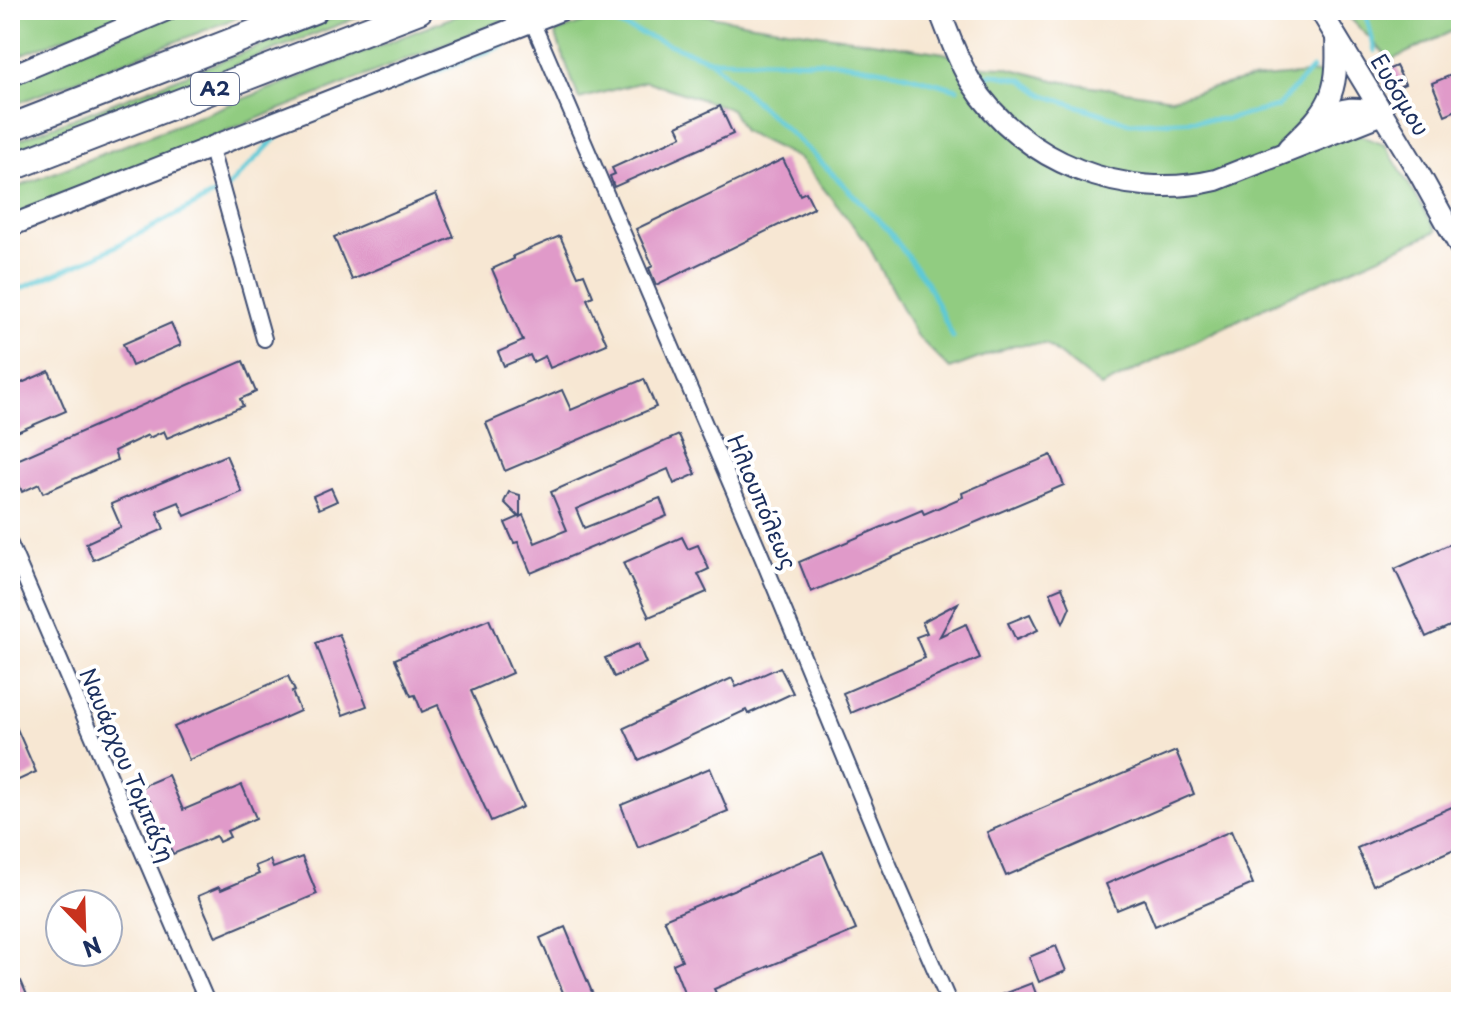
<svg xmlns="http://www.w3.org/2000/svg" width="1471" height="1012" font-family="'Playpen Sans',sans-serif">
<style>
.green{fill:#91cc81;stroke:#567e70;stroke-width:2}
.lines{fill:none;stroke-linecap:round;stroke-linejoin:round}
.stream{stroke:#5dc9d6;stroke-width:5}
.building{fill:#e09ac9}
.street-casing{stroke:#3c4b70;stroke-width:18}
.secondary-casing{stroke:#3c4b70;stroke-width:24}
.highway-casing{stroke:#3c4b70;stroke-width:30}
.street{stroke:#fff;stroke-width:14}
.secondary{stroke:#fff;stroke-width:20}
.highway{stroke:#fff;stroke-width:26}
.labels{text-anchor:middle;stroke-width:8;stroke-linejoin:round;paint-order:stroke}
.shield{fill:#fff;stroke:#5f6d8e;stroke-width:2}
.shield-label{font-size:20px;font-weight:bold;fill:#1b2f5e}
.street-label{font-size:22px;fill:#1b2f5e;stroke:#fff}
</style>
<rect width="100%" height="100%" fill="#fff"/>
<filter id="ink" filterUnits="userSpaceOnUse"><feTurbulence type="fractalNoise" baseFrequency=".0125" numOctaves="2"/><feDisplacementMap in="SourceGraphic" scale="16" xChannelSelector="R" yChannelSelector="G"/><feConvolveMatrix kernelMatrix="1 2 1 2 8 2 1 2 1" color-interpolation-filters="sRGB"/></filter>
<filter id="wash" filterUnits="userSpaceOnUse"><feTurbulence type="fractalNoise" baseFrequency=".006" numOctaves="4" result="noise"/><feDisplacementMap in="SourceGraphic" scale="32" xChannelSelector="R" yChannelSelector="G"/><feGaussianBlur stdDeviation="1.8" result="paint"/><feColorMatrix in="noise" values="0 0 0 0 0 0 0 0 0 0 0 0 0 0 0 0 0 1.4 0 .05"/><feComposite in="paint" operator="in"/></filter>
<g filter="url(#wash)">
<rect width="100%" height="100%" fill="#f7e7d3"/>
<g class="green">
<polygon points="10,10 136,10 10,59"/>
<polygon points="184,10 257,10 10,106 10,78"/>
<polygon points="353,10 377,10 10,152 10,143"/>
<polygon points="471,10 530,10 10,217 10,190"/>
<polygon points="617,10 681,10 747,23 944,53 979,66 1005,67 1058,81 1172,98 1250,79 1331,72 1349,131 1385,145 1437,231 1271,304 1101,387 1046,344 1014,345 950,369 916,335 867,243 800,159 743,131 731,109 646,81 579,99 555,33"/>
<polygon points="1342,10 1461,10 1461,27 1391,60"/>
</g>
<g class="lines">
<g class="stream">
<polyline points="1365,10 1375,51"/>
<polyline points="560,23 593,15 710,60 812,153 889,231 927,283 953,337"/>
<polyline points="710,60 838,62 896,72 957,89"/>
<polyline points="980,79 992,74 1023,80 1044,95 1130,123 1228,119 1277,107 1312,69"/>
<polyline points="10,293 95,257 227,188 282,132 505,45"/>
</g>
</g>
<g id="blocks">
<g class="building">
<polygon points="1396,66 1405,84 1394,89 1385,71"/>
<polygon points="1461,71 1461,108 1445,115 1432,83"/>
<polygon points="720,106 733,134 614,187 610,176 615,174 612,168 682,136 677,126"/>
<polygon points="783,159 800,195 806,192 814,208 656,285 649,268 653,266 636,229"/>
<polygon points="436,194 454,237 352,280 334,237"/>
<polygon points="560,236 578,276 584,274 593,296 587,299 607,344 550,368 545,356 533,362 530,355 504,366 498,352 523,341 492,269 514,259 513,256"/>
<polygon points="171,323 181,345 132,366 123,344"/>
<polygon points="243,361 256,392 240,399 243,406 167,438 164,431 149,438 148,435 114,451 117,460 43,493 39,484 22,492 10,463"/>
<polygon points="49,371 66,411 10,435 10,388"/>
<polygon points="644,379 656,407 505,471 486,423 562,390 571,410"/>
<polygon points="679,435 696,474 674,484 668,469 576,509 584,528 660,498 667,516 531,573 518,542 514,543 505,523 519,517 504,502 509,492 520,495 520,517 523,515 535,543 567,530 551,492"/>
<polygon points="226,455 242,492 185,516 179,502 157,511 164,529 93,560 86,543 121,527 111,504"/>
<polygon points="1051,455 1064,485 811,592 799,562 922,510 924,514 963,497 962,493"/>
<polygon points="331,488 337,501 319,509 313,496"/>
<polygon points="682,537 688,549 698,545 709,569 698,574 707,592 649,617 623,563"/>
<polygon points="1461,539 1461,621 1426,637 1395,569"/>
<polygon points="1062,587 1070,607 1063,623 1050,592"/>
<polygon points="958,603 940,636 966,624 980,658 851,713 843,693 925,658 916,637 927,633 922,622"/>
<polygon points="1030,614 1038,630 1016,640 1008,623"/>
<polygon points="489,619 512,673 471,691 523,807 491,821 438,705 422,712 415,695 411,696 395,659"/>
<polygon points="339,634 367,706 343,715 316,643"/>
<polygon points="638,644 646,663 614,677 605,658"/>
<polygon points="780,667 793,693 748,714 746,710 639,760 624,728 732,678 736,687"/>
<polygon points="288,676 295,691 292,692 300,711 189,760 174,727"/>
<polygon points="10,713 36,772 10,784"/>
<polygon points="1176,751 1194,794 1006,876 987,832"/>
<polygon points="710,768 728,811 638,848 621,805"/>
<polygon points="168,775 183,810 242,785 256,818 227,831 230,837 219,842 216,836 173,854 150,801 147,802 140,787"/>
<polygon points="1461,803 1461,846 1373,885 1357,848"/>
<polygon points="1231,831 1253,884 1155,926 1144,899 1117,910 1106,884"/>
<polygon points="823,852 856,930 714,989 716,993 688,1002 673,964 682,960 664,919"/>
<polygon points="302,857 317,894 216,937 198,896 219,887 221,890 259,874 255,866 270,860 273,868"/>
<polygon points="565,927 596,1002 567,1002 540,938"/>
<polygon points="1056,946 1066,971 1039,982 1029,957"/>
<polygon points="21,981 30,1002 10,1002 10,986"/>
<polygon points="1032,983 1039,1002 986,1002 985,1001"/>
</g>
</g>
</g>
<g filter="url(#ink)">
<use href="#blocks" fill-opacity="0" stroke="#3c4b70" stroke-width="2"/>
<g class="lines">
<defs>
<g id="street">
<polyline points="532,21 762,557 890,867 949,1002"/>
<polyline points="210,146 264,339"/>
<polyline points="10,544 207,1002"/>
</g>
<g id="secondary">
<path d="M939 10C949 34 957 60 971 82 1022 163 1125 202 1216 180L1383 114"/>
<polyline points="1320,10 1419,173 1461,249"/>
<polyline points="10,76 167,10"/>
<path d="M1319 120C1345 106 1355 106 1383 114"/>
<path d="M1288 148C1329 109 1339 96 1336 38"/>
<polyline points="10,226 561,10"/>
</g>
<g id="highway">
<polyline points="10,128 314,10"/>
<polyline points="10,168 419,10"/>
</g>
</defs>
<use href="#street" class="street-casing"/>
<use href="#secondary" class="secondary-casing"/>
<use href="#highway" class="highway-casing"/>
<use href="#street" class="street"/>
<use href="#secondary" class="secondary"/>
<use href="#highway" class="highway"/>
</g>
</g>
<g class="labels">
<rect class="shield" x="191" y="73" width="48" height="32" rx="6"/>
<g class="shield-label">
<text x="215" y="96">Α2</text>
</g>
<g class="street-label">
<text transform="translate(1400 95) rotate(59)" y="8">Ευόσμου</text>
<text transform="translate(762 502) rotate(67)" y="8">Ηλιουπόλεως</text>
<text transform="translate(127 765) rotate(67)" y="8">Ναυάρχου Τομπάζη</text>
</g>
</g>
<rect width="1471" height="1012" fill="none" stroke="#fff" stroke-width="40"/>
<g transform="translate(84 928) rotate(157)"><circle r="38" fill="#ffffff" stroke="#a4acbf" stroke-width="2"/>
<path d="M0-6L14 30L0 20L-14 30Z" fill="#c8321e"/>
<text y="-12" font-size="22" font-weight="bold" text-anchor="middle" fill="#1b2f5e">N</text>
</g>
</svg>
